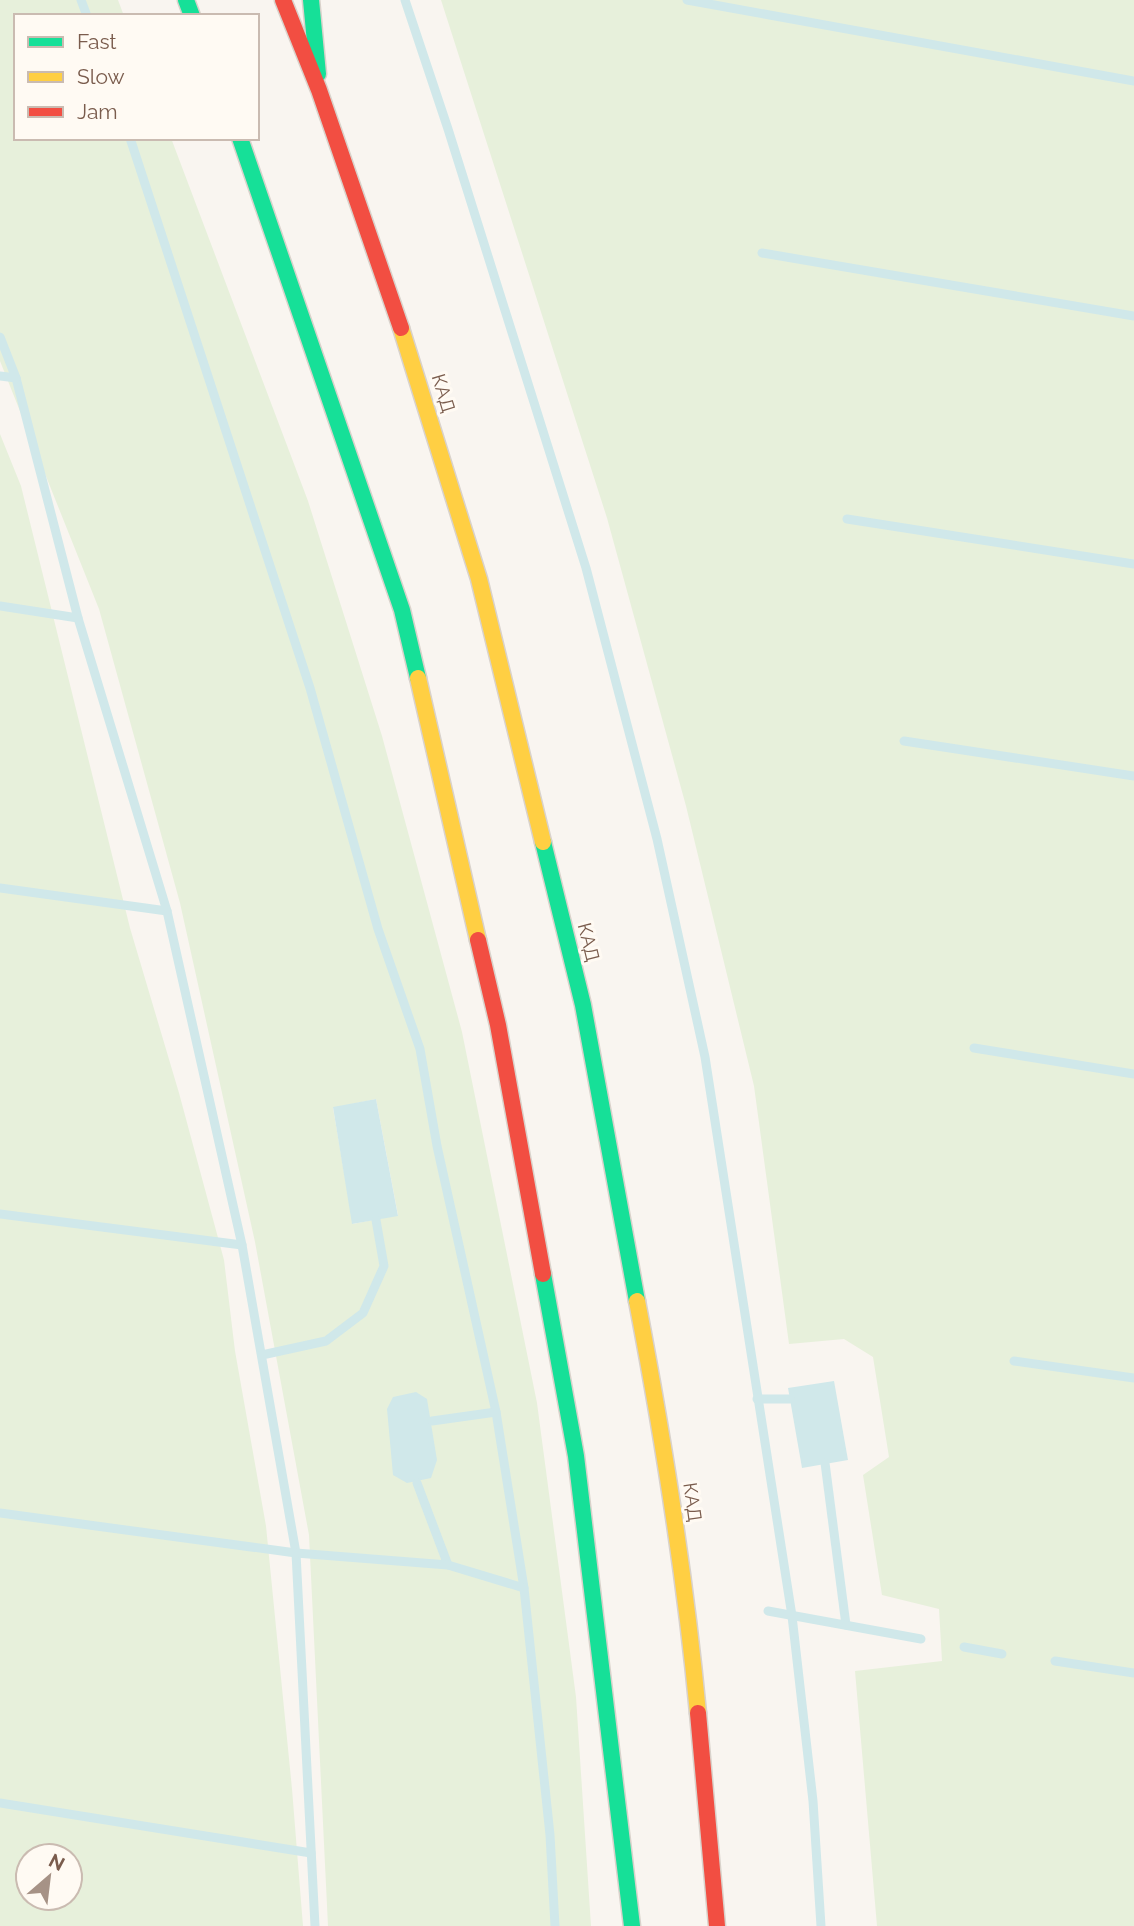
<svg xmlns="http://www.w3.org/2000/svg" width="1134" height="1926" font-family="Raleway,sans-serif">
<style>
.green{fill:#e7f0db;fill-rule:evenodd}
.water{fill:#d0e8ea}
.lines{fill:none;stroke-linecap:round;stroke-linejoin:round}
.stream{stroke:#d0e8ea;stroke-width:9}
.fast-casing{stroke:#d9d2cb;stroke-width:19}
.slow-casing{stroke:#d9d2cb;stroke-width:19}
.jam-casing{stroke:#d9d2cb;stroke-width:19}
.fast{stroke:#16e098;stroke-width:16}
.slow{stroke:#ffcf43;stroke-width:16}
.jam{stroke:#f24e42;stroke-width:16}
.labels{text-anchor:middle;stroke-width:6;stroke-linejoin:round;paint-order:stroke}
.street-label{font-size:19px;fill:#7a5c4d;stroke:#fffaf3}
</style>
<rect width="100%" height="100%" fill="#f9f5f0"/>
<g class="green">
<path d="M0 0H118L124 16H16V138H171L308 501 382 736 462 1032 537 1403 576 1697 591 1926H328L309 1535 255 1242 180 903 99 609 0 361ZM376 1099 398 1215 353 1224 333 1108Z"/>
<polygon points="441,0 1134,0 1134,1926 877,1926 855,1671 942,1661 939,1609 882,1595 863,1475 889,1457 873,1357 844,1339 789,1344 754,1086 686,806 607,518"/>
<path d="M0 434 21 486 130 928 179 1093 224 1260 235 1351 266 1526 292 1789 303 1926H0ZM28 1856H70V1898H28Z"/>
</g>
<g class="water">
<polygon points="376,1099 398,1216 352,1224 333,1107"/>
<polygon points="834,1381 848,1460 802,1468 788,1388"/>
<polygon points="416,1392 427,1399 437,1460 431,1478 407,1483 393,1475 387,1409 393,1397"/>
</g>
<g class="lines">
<g class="stream">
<polyline points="81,0 87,16"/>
<polyline points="405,0 448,129 586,568 657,839 705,1057 792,1616 813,1801 821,1926"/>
<polyline points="687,0 1134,81"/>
<polyline points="130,138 310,688 378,929 420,1049 437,1146 496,1412 524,1588 550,1835 555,1926"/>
<polyline points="762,253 1134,316"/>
<polyline points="0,337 16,378 78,618 167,911 242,1245 296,1553 315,1926"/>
<polyline points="0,376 16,378"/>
<polyline points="847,519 1134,564"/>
<polyline points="0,606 78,618"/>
<polyline points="904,741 1134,776"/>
<polyline points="0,888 167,911"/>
<polyline points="974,1048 1134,1074"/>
<polyline points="0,1214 242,1245"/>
<polyline points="262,1355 326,1341 363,1313 384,1266 376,1220"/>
<polyline points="1014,1361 1134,1378"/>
<polyline points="757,1399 790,1399"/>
<polyline points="432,1421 496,1412"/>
<polyline points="825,1463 846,1625"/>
<polyline points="417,1483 448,1565"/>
<polyline points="0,1513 296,1553 448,1565 524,1588"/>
<polyline points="768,1611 921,1639"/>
<polyline points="964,1647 1002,1654"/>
<polyline points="1055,1661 1134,1673"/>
<polyline points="0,1803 311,1853"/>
</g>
<defs>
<g id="fast">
<polyline points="186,0 192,16"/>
<polyline points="311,0 318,74"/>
<polyline points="240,138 402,610 418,678"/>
<polyline points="543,842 583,1005 637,1301"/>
<polyline points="543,1274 576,1456 632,1926"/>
</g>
<g id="slow">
<polyline points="401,328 479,579 543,842"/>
<polyline points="418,678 478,940"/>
<path d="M637 1301C663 1437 685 1574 698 1713"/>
</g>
<g id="jam">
<polyline points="283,0 319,90 401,328"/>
<polyline points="478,940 498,1025 543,1274"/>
<polyline points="698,1713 717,1926"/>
</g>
</defs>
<use href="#fast" class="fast-casing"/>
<use href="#slow" class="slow-casing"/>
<use href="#jam" class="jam-casing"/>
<use href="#fast" class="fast"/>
<use href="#slow" class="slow"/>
<use href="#jam" class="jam"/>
</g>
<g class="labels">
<g class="street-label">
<text transform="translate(444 393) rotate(73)" y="7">КАД</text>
<text transform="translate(589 942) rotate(76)" y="7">КАД</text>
<text transform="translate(693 1502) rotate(82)" y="7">КАД</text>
</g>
</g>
<rect x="14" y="14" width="245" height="126" fill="#fffaf3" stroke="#cabbb1" stroke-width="2"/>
<rect x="28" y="37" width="35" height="10" fill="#16e098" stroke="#cabbb1" stroke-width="2"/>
<text x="77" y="49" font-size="21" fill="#7a5c4d">Fast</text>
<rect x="28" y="72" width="35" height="10" fill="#ffcf43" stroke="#cabbb1" stroke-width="2"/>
<text x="77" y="84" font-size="21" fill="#7a5c4d">Slow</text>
<rect x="28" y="107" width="35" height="10" fill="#f24e42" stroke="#cabbb1" stroke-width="2"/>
<text x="77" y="119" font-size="21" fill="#7a5c4d">Jam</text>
<g transform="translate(49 1877) rotate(28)"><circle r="33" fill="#fffaf3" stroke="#cabbb1" stroke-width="2"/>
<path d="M0-5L12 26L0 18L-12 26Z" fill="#a69286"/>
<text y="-10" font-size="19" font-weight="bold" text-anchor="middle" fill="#7a5c4d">N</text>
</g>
</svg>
